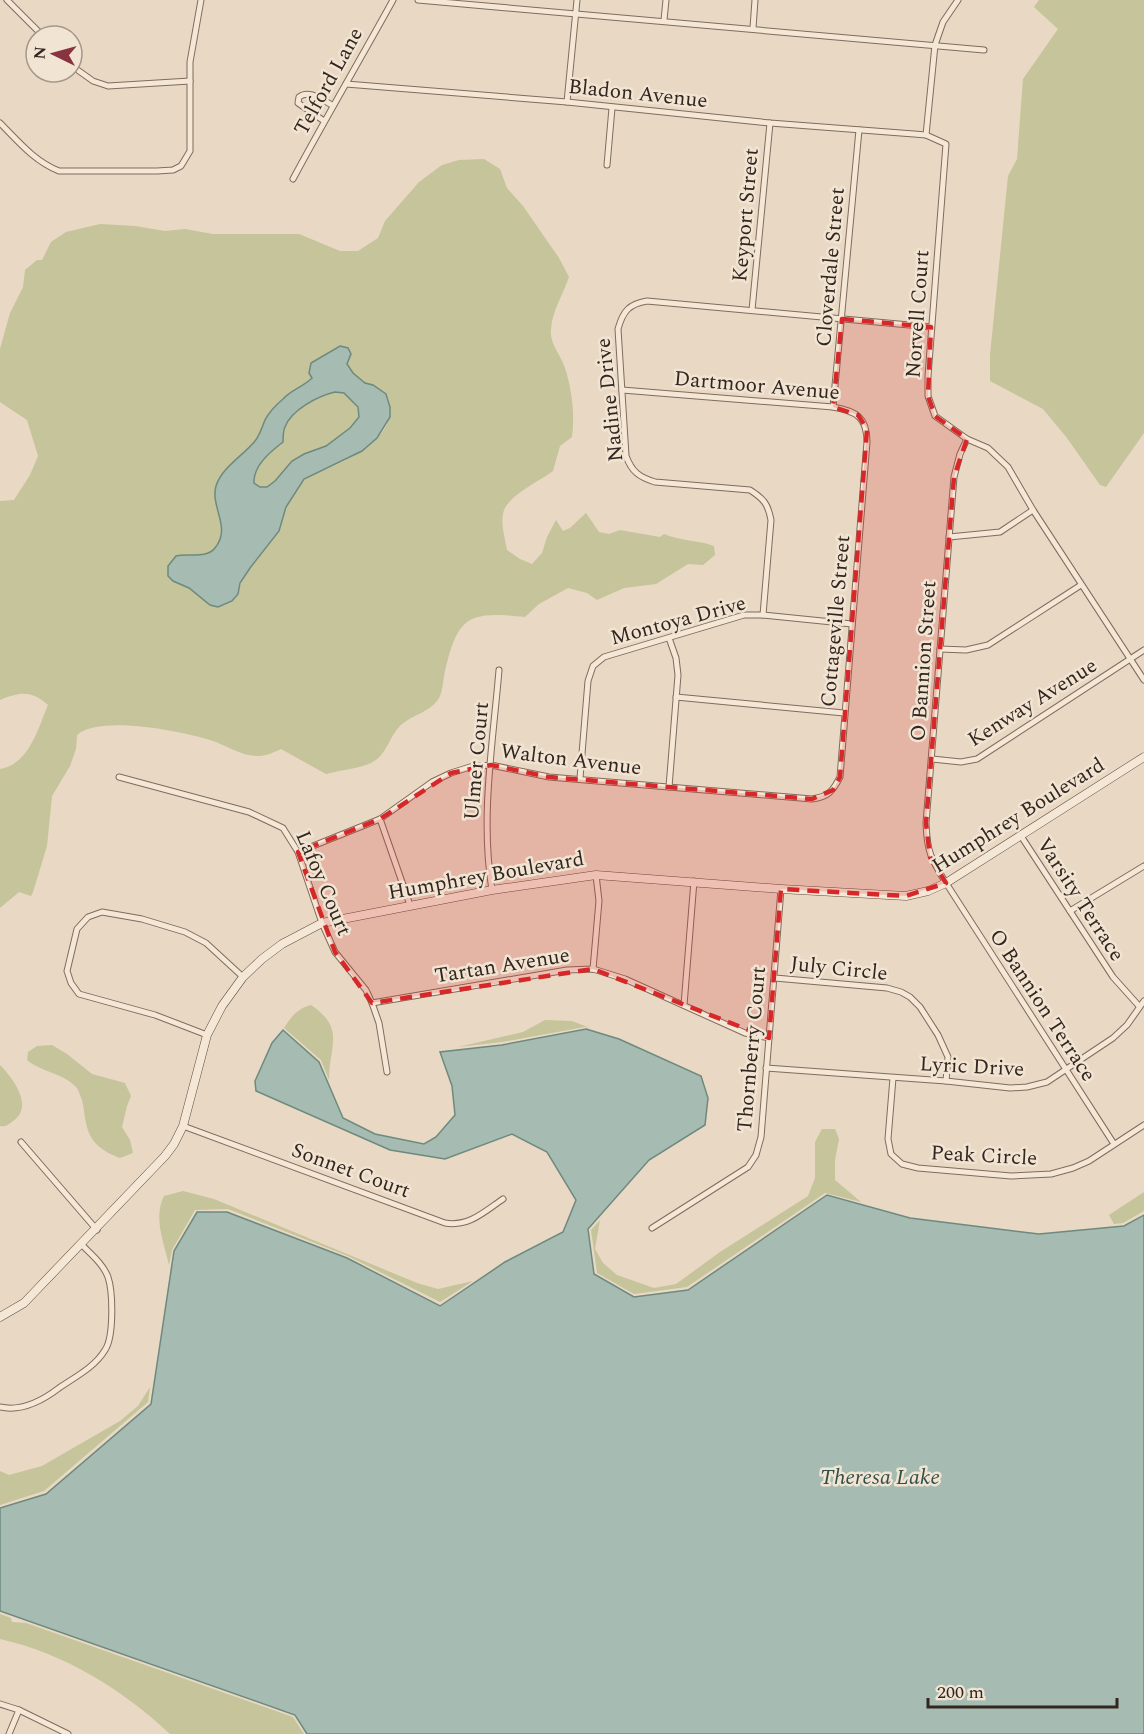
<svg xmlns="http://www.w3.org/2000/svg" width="1144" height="1734" font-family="Spectral,serif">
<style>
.green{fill:#c5c49a;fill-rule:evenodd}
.water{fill:#a6bcb2;stroke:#6e897e;stroke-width:1.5;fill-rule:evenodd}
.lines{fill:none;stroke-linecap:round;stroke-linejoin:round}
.street-casing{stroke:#816b5d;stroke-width:7}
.secondary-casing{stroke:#624d40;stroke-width:9}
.street{stroke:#f4e7d6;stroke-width:5}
.secondary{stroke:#f4e7d6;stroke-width:8}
.marked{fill:#d62828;fill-opacity:0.2;stroke:#d62828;stroke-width:4.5;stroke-dasharray:12 8;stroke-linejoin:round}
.labels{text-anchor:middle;stroke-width:5;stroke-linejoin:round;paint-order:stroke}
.street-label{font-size:21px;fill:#32261f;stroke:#f1e4d3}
.water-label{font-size:22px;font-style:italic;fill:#30504a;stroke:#f1e4d3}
</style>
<rect width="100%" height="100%" fill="#e8d8c4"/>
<g class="green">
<polygon points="1039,0 1144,0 1144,433 1106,487 1100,485 1067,438 1043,409 990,381 990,355 1008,176 1017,159 1023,79 1058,29 1034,7"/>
<path d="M484 159 500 169 507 188 523 206 559 258 569 277C563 294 552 312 551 329 549 344 561 355 565 368 572 390 575 415 572 437L560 446 553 471C541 480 512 494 505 508 499 519 505 538 507 550L520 559 532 564 542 553 547 537 556 520 563 531 570 528 586 513 599 532 609 534 620 530 660 537 664 534C680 541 698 540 714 546L715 555 703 565 688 564 656 584 624 588 597 600 587 593 568 588 539 604 525 617C469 611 458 615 445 671 443 679 443 691 439 698 430 713 410 715 399 727 389 738 386 756 371 763 358 769 340 770 326 774L281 749C274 752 267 756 259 756 242 756 231 748 216 742 188 732 100 714 77 735L76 749 70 766 52 796 47 846 33 892 31 896 19 892 0 908V769C29 764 38 729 48 705 31 690 20 692 0 700V501L14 500 30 475 38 456 27 420 0 402V349L10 313 23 287 25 270 37 260H42L51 242 66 232 100 224 135 226 165 231 185 229 213 234H299L340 251H358L378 238 385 221 392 213 419 182 442 165 459 160ZM340 346 348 359 347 364C351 371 355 376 362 381 370 387 384 387 388 398 400 434 355 457 329 468 321 472 310 474 304 480 291 489 286 510 281 524 280 530 275 535 271 540 259 557 242 572 238 594L210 605 189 588 173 581 183 555C195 555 209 557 217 546 230 527 212 507 216 487 220 469 243 455 255 441 260 435 262 427 265 421 269 412 276 405 282 399 291 390 303 387 312 377L311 363Z"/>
<path d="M335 392 344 393 358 407 359 417 350 428 326 446 304 454 292 461 275 481 267 487H260L254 483C253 466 270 452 283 442 283 437 283 431 285 427 291 409 317 396 335 392Z"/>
<path d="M311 1005C346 1029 329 1045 329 1080L321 1060 284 1028C291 1017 298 1008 311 1005Z"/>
<polygon points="545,1020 572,1021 590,1028 585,1027 502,1042 458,1047 523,1032"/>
<path d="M52 1045 67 1054 92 1074 125 1083 131 1096 127 1106 122 1127 130 1140 133 1153 120 1158C102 1151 90 1143 86 1123 84 1115 84 1107 82 1100 80 1096 79 1090 76 1087 63 1073 41 1072 27 1060L28 1052 37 1046Z"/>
<path d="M0 1065C12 1077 35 1107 13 1121 8 1125 6 1127 0 1126Z"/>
<polygon points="822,1129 835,1129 839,1139 835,1160 835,1180 861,1202 825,1193 687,1287 634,1294 597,1273 591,1230 600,1220 595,1249 603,1263 617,1275 654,1288 676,1284 720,1252 808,1196 815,1178 815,1142"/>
<path d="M183 1191 214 1199 417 1283 438 1289 473 1281 440 1302 348 1256 228 1209 195 1210 172 1250 169 1265C164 1243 153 1217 164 1196Z"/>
<polygon points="1144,1192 1144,1211 1123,1223 1114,1224 1109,1215"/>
<polygon points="150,1387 148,1402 44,1491 0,1505 0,1471 9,1475 42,1466 120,1421 138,1406"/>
<path d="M0 1614 11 1618 12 1622 26 1623 293 1717 304 1734H170C123 1690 64 1653 0 1639Z"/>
</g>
<g class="water">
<path d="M340 346 348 348 351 354 347 364 353 373 365 383 373 385 386 394 390 407V417L377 438 362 451 304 479 286 507 279 531 250 568 240 583 238 594 232 601 218 607 210 605 189 588 173 581 168 576V566L176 556C189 553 206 559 215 548 232 528 210 507 216 486 222 467 244 455 255 441 260 435 262 427 265 420 269 412 276 405 283 399 291 390 303 387 312 378L309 373 311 363ZM335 392 344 393 358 407 359 417 350 428 326 446 304 454 292 461 275 481 267 487H260L254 483C253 466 270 452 283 442 283 437 283 431 285 427 291 410 318 396 335 392Z"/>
<polygon points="586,1029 619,1039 701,1076 708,1098 705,1125 649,1160 588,1229 594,1274 634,1297 688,1290 827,1195 910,1218 1039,1234 1124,1226 1144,1215 1144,1734 307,1734 295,1715 0,1611 0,1508 46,1494 151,1404 174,1251 197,1212 227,1212 347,1258 440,1306 505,1262 563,1232 576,1200 547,1152 512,1134 445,1159 390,1150 256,1091 255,1081 272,1043 283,1030 319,1062 343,1118 375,1134 424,1144 436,1137 455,1115 452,1086 440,1052 502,1045"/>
</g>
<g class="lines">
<defs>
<g id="street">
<polyline points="7,0 43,36"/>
<polyline points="418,0 984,50"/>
<polyline points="664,20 666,0"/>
<polyline points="753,28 755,0"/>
<polyline points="72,66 93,81 108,86 190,81"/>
<polyline points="346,84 567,102 770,123 914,134 926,135 946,144 928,376 928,396 935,416 967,439 988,448 1008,467 1033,510 1144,680"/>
<polyline points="567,102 577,0"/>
<path d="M324 121 298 103 299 97C309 89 322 100 332 105"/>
<path d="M0 123C18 141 34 161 59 171H157L173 170 181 166 190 151V62L201 0"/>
<polyline points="926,135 935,45 943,22 958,0"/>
<polyline points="607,165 612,108"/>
<path d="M293 179C325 119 360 60 393 0"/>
<polyline points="752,310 770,123"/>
<polyline points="833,407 859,130"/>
<path d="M967 439 960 454 954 477 926 823C927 852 931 859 946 883L1114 1144"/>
<polyline points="949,537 1000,532 1033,510"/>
<path d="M763 615 771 520C768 504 764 499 750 490L655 482C639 477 632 472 626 456L618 329C623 311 629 304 647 301L931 327"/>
<polyline points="940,649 966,650 988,645 1081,585"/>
<polyline points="676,697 844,713"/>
<polyline points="932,759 961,762 977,759 1144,650"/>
<polyline points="119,777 249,812 283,828 298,852 322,923 335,952 366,990 372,1003 379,1023 387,1072"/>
<polyline points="580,778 588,681 593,666 604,657 744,615 763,615 852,624"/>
<polyline points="669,787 678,675 676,658 669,638"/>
<polyline points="380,819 410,905"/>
<polyline points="1021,836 1113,977 1139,1006"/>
<path d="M298 852 380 819 432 782 451 773 470 767 491 765 549 777 812 799C828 797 833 791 840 777L867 442C867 417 856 411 833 407L622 390"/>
<path d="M492 890C480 817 493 743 499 670"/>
<polyline points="1070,911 1144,866"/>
<polyline points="593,969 599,901 596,875"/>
<polyline points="775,978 887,988 901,992 910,997 920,1007 938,1035 948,1057 946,1081"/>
<polyline points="372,1003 567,970 593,969 625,979 745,1033 769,1038"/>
<polyline points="684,1005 694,881"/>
<polyline points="207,1035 155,1015 79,994 71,983 67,971 77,929 88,917 102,912 142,919 185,932 206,943 243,977"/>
<polyline points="766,1068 946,1081 1010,1088 1027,1087 1047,1082 1113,1038 1127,1025 1144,1001"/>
<polyline points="893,1078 888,1139 891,1154 902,1164 918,1168 1011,1176 1051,1174 1073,1168 1089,1161 1144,1125"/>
<path d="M183 1126 445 1223C469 1227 484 1212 503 1199"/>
<polyline points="21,1142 97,1230"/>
<polyline points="652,1228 748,1167 756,1155 761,1137 781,889"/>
<path d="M0 1407C22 1412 42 1401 59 1388 75 1377 95 1367 105 1350 114 1337 113 1292 108 1277 103 1264 92 1255 82 1245"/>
<polyline points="0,1704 19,1710 68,1734"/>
<polyline points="9,1734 19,1710"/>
</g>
<polyline id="secondary" points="0,1317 24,1303 165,1156 174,1144 183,1126 207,1035 222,1006 243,977 262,959 282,944 322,923 492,890 596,875 781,889 906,896 928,891 946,883 1144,757"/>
</defs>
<use href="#street" class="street-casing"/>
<use href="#secondary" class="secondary-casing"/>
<use href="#street" class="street"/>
<use href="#secondary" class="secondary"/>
</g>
<path class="marked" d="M842 319 931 327 928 396 935 416 967 439 954 477 926 823 930 857 946 883 906 896 781 889 769 1038 593 969 372 1003 335 952 298 852 380 819 451 773 491 765 549 777 812 799 833 790 840 777 867 429 858 415 833 407Z"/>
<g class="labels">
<g class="street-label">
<text transform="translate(328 81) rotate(-61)" y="7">Telford Lane</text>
<text transform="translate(638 93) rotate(6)" y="7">Bladon Avenue</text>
<text transform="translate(745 215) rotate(-85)" y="7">Keyport Street</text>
<text transform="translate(830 267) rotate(-85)" y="7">Cloverdale Street</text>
<text transform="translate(917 314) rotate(-86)" y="7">Norvell Court</text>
<text transform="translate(757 385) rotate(5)" y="7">Dartmoor Avenue</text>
<text transform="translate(609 400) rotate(-96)" y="7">Nadine Drive</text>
<text transform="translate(678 620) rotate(-15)" y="7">Montoya Drive</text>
<text transform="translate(835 621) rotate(-85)" y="7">Cottageville Street</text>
<text transform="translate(923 661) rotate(-86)" y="7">O Bannion Street</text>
<text transform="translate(1032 702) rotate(-32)" y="7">Kenway Avenue</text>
<text transform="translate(571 759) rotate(7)" y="7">Walton Avenue</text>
<text transform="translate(476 761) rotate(-85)" y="7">Ulmer Court</text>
<text transform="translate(1018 815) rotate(-32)" y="7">Humphrey Boulevard</text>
<text transform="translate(486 875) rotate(-10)" y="7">Humphrey Boulevard</text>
<text transform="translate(324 883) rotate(67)" y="7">Lafoy Court</text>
<text transform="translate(1081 899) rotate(57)" y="7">Varsity Terrace</text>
<text transform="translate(502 965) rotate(-9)" y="7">Tartan Avenue</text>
<text transform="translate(839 968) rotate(6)" y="7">July Circle</text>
<text transform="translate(1043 1005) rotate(57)" y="7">O Bannion Terrace</text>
<text transform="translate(751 1049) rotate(-85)" y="7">Thornberry Court</text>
<text transform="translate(972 1066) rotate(3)" y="7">Lyric Drive</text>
<text transform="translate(984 1155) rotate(3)" y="7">Peak Circle</text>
<text transform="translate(351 1170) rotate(20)" y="7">Sonnet Court</text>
</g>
<g class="water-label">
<text x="880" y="1484">Theresa Lake</text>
</g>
</g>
<g transform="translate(54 54) rotate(275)"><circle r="28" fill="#f1e4d3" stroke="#a5988b" stroke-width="1.5"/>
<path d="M0-4.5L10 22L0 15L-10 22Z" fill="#883440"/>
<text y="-9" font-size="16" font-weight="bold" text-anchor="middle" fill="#32261f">N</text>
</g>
<path d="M928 1698v9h189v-9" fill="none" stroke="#32261f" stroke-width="3"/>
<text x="937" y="1698" font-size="18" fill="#32261f" stroke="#f1e4d3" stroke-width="4.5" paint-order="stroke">200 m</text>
</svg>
